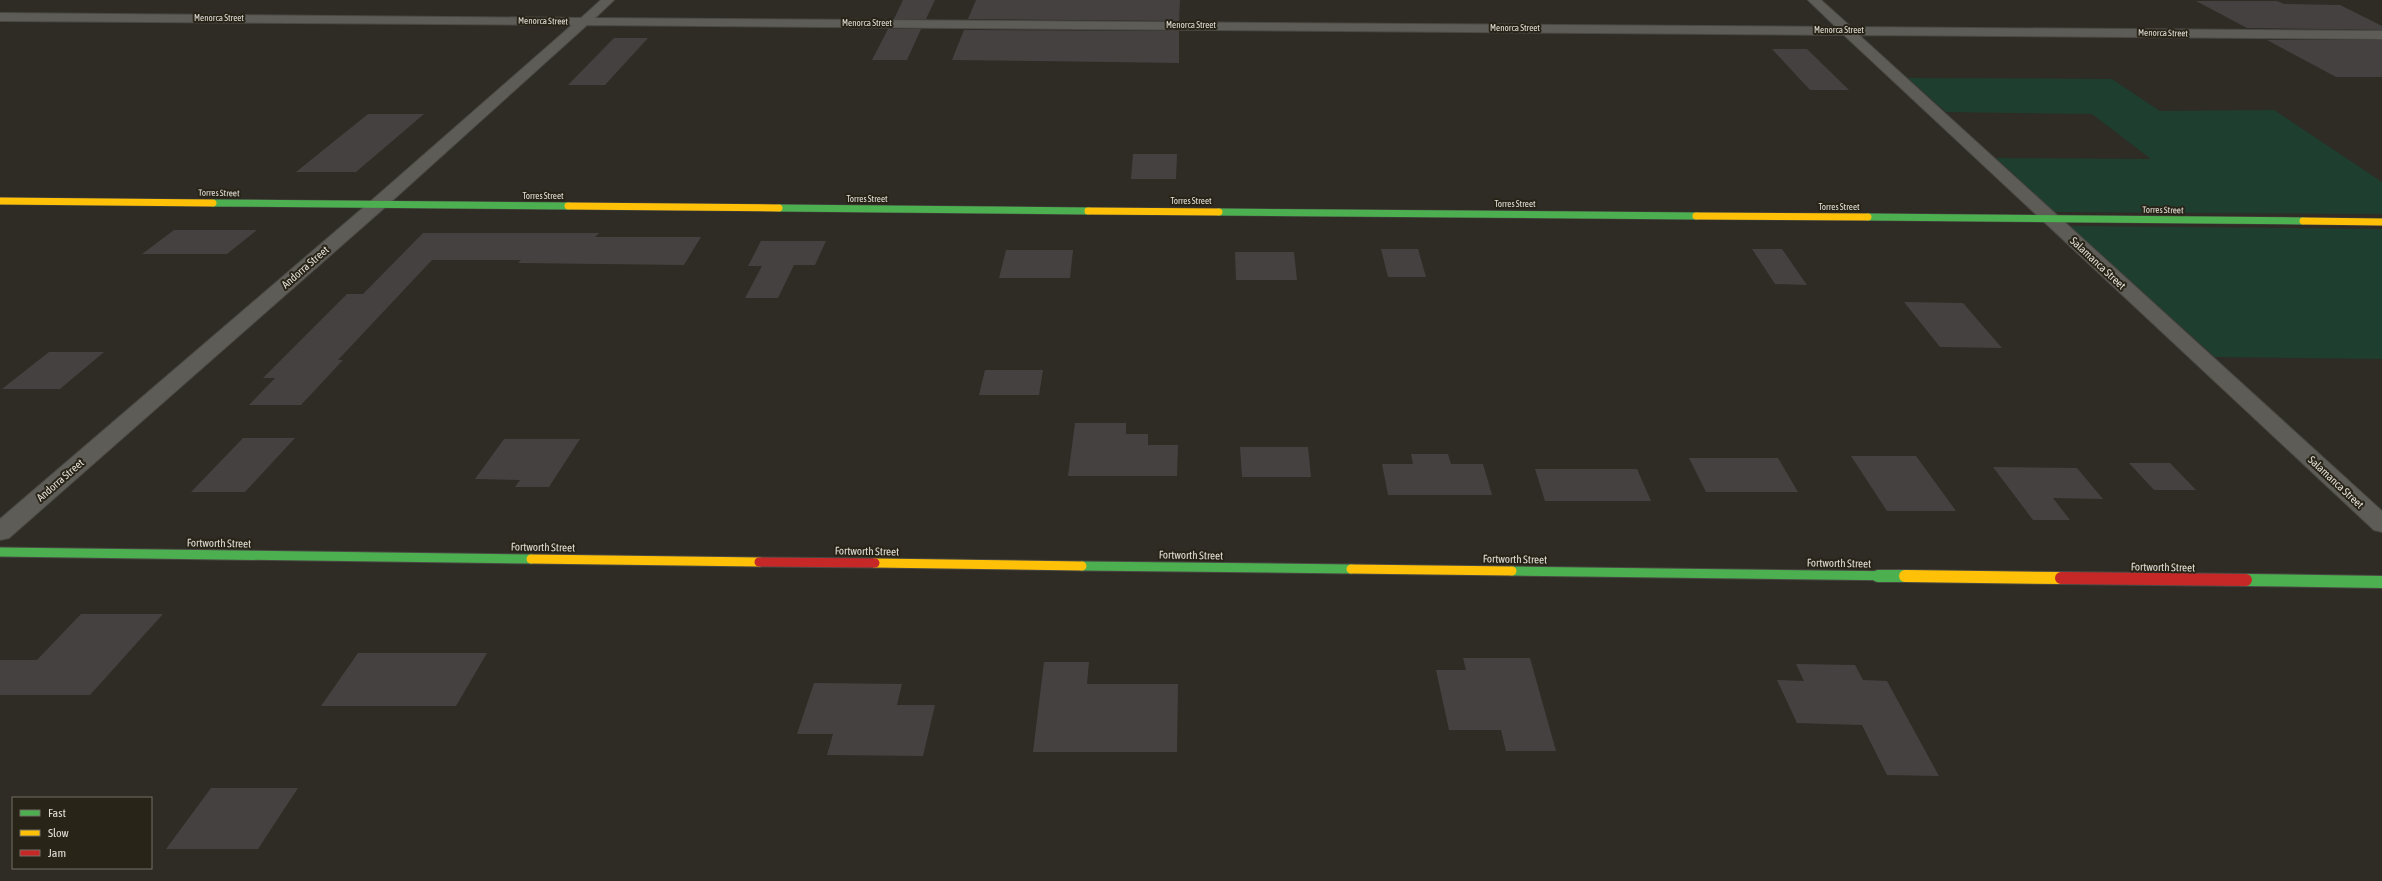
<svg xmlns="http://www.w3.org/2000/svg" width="2382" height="881" font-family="'Asap Condensed',sans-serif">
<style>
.green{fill:#1e3f2f}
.building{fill:#454140}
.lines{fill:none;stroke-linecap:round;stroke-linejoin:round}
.street-casing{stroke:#4a4843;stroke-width:2}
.fast-far2-casing{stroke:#4a4843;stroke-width:8}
.fast-far1-casing{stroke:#4a4843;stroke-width:11}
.fast-casing{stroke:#4a4843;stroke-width:14}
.slow-far2-casing{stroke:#4a4843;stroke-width:8}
.slow-far1-casing{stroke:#4a4843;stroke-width:11}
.slow-casing{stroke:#4a4843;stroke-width:14}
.jam-far1-casing{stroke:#4a4843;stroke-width:11}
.jam-casing{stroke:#4a4843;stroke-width:14}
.street{fill:#5e5c57;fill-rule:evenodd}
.fast-far2{stroke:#4caf50;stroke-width:7}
.fast-far1{stroke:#4caf50;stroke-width:9}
.fast{stroke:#4caf50;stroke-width:12}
.slow-far2{stroke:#ffc107;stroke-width:7}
.slow-far1{stroke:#ffc107;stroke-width:9}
.slow{stroke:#ffc107;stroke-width:12}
.jam-far1{stroke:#c62828;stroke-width:9}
.jam{stroke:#c62828;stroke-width:12}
.labels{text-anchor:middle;stroke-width:4;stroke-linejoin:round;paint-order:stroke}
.far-street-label{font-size:9px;fill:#e1ded6;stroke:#282418}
.street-label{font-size:11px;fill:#e1ded6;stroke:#282418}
</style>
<rect width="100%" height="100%" fill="#2e2c25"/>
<g class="green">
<polygon points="1908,78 2112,79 2160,111 2274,110 2382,182 2382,214 2055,212 1996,158 2151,159 2092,114 1946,112"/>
<polygon points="2070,226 2382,229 2382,359 2215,357"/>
</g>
<g class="building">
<polygon points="903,0 935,0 926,19 894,19"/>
<polygon points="976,0 1180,0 1179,21 968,19"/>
<polygon points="2196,1 2277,1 2284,4 2340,5 2382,26 2382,30 2247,28"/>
<polygon points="888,29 921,29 907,60 872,60"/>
<polygon points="964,30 1179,31 1179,63 952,60"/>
<polygon points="614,38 648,38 605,85 568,85"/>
<polygon points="2267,40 2382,40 2382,77 2336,77"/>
<polygon points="1772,49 1807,49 1849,90 1810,90"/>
<polygon points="368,114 424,114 356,172 296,172"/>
<polygon points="1133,154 1177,154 1176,179 1131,179"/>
<polygon points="174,230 257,230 227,254 142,254"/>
<polygon points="423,233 599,233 595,237 701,237 684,265 518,263 521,260 432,260 338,360 343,360 301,405 249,405 275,378 263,378 347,294 363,294"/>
<polygon points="761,241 826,241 815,265 794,265 778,298 745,298 762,266 748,266"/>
<polygon points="1381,249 1418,249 1426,277 1388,277"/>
<polygon points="1752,249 1782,249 1807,285 1775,284"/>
<polygon points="1006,250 1073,250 1070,278 999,278"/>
<polygon points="1235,252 1294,252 1297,280 1236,280"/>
<polygon points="1904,302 1963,303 2002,348 1940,347"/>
<polygon points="49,352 104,352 60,389 2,389"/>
<polygon points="985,370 1043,370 1039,395 979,395"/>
<polygon points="1075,423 1126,423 1126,434 1148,434 1148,445 1178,445 1177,476 1068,476"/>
<polygon points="243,438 295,438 245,492 191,492"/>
<polygon points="504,439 580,439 549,487 515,487 520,480 475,479"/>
<polygon points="1240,447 1308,447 1311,477 1242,477"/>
<polygon points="1411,454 1448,454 1451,464 1483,464 1492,495 1388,495 1382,464 1413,464"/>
<polygon points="1851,456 1916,456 1956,511 1887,511"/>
<polygon points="1689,458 1778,458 1798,492 1706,492"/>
<polygon points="2129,463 2170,463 2196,490 2154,490"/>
<polygon points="1993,467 2077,468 2103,499 2053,498 2070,520 2033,520"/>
<polygon points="1535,469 1637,469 1651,501 1545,501"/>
<polygon points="81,614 163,614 90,695 0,695 0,660 37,660"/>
<polygon points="358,653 487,653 456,706 321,706"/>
<polygon points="1463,658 1530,658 1556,751 1506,751 1501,730 1449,730 1436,670 1466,670"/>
<polygon points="1044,662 1089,662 1087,684 1178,684 1177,752 1033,752"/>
<polygon points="1796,664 1855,665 1863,680 1887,681 1939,776 1887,775 1862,725 1797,723 1777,680 1804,681"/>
<polygon points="814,683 902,684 897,705 935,705 923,756 827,755 833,734 797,734"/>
<polygon points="211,788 298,788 258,849 166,849"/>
</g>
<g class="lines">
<defs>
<polygon id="street" points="601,0 614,0 595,18 1836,27 1808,0 1821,0 1851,27 2382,31 2382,39 1859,35 2382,511 2382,532 2374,530 1844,35 587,25 383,209 9,538 0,540 0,519 371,201 572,25 0,21 0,13 581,18"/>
<g id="fast-far2">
<polyline points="213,203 568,206"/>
<polyline points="779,208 1088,211"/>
<polyline points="1219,212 1696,216"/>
<polyline points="1868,217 2303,221"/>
</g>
<g id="fast-far1">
<polyline points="0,552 531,559"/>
<polyline points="1082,566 1351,569"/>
<polyline points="1512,571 1905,576"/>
</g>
<g id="fast">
<polyline points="1878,576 1905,576"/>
<polyline points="2246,580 2382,582"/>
</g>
<g id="slow-far2">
<polyline points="0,201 213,203"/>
<polyline points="568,206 779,208"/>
<polyline points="1088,211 1219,212"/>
<polyline points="1696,216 1868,217"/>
<polyline points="2303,221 2382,222"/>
</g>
<g id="slow-far1">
<polyline points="531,559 759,562"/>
<polyline points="875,563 1082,566"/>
<polyline points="1351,569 1512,571"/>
<polyline points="1905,576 1956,577"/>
</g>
<polyline id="slow" points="1905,576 2061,578"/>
<polyline id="jam-far1" points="759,562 875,563"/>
<polyline id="jam" points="2061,578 2246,580"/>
</defs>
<use href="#street" class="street-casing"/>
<use href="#fast-far2" class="fast-far2-casing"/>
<use href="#fast-far1" class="fast-far1-casing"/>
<use href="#fast" class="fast-casing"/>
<use href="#slow-far2" class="slow-far2-casing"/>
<use href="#slow-far1" class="slow-far1-casing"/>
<use href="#slow" class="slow-casing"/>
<use href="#jam-far1" class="jam-far1-casing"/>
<use href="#jam" class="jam-casing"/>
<use href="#street" class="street"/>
<use href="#fast-far2" class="fast-far2"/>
<use href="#fast-far1" class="fast-far1"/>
<use href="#fast" class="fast"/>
<use href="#slow-far2" class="slow-far2"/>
<use href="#slow-far1" class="slow-far1"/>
<use href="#slow" class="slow"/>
<use href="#jam-far1" class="jam-far1"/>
<use href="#jam" class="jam"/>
</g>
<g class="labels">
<g class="far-street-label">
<text x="219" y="21">Menorca Street</text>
<text transform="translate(543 21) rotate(1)" y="3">Menorca Street</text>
<text x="867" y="26">Menorca Street</text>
<text x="1191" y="28">Menorca Street</text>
<text x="1515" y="31">Menorca Street</text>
<text x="1839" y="33">Menorca Street</text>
<text transform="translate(2163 33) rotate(1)" y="3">Menorca Street</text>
<text transform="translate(219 193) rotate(1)" y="3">Torres Street</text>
<text x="543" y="199">Torres Street</text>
<text x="867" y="202">Torres Street</text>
<text x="1191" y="204">Torres Street</text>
<text x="1515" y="207">Torres Street</text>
<text x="1839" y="210">Torres Street</text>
<text transform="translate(2163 210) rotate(1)" y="3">Torres Street</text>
</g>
<g class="street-label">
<text transform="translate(2098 263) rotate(43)" y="4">Salamanca Street</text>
<text transform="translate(305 267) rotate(-41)" y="4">Andorra Street</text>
<text transform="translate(60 480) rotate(-41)" y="4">Andorra Street</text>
<text transform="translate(2336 482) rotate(43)" y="4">Salamanca Street</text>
<text transform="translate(219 543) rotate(1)" y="4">Fortworth Street</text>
<text transform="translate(543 547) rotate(1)" y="4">Fortworth Street</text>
<text transform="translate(867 551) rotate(1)" y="4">Fortworth Street</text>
<text transform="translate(1191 555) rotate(1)" y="4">Fortworth Street</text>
<text transform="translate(1515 559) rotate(1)" y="4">Fortworth Street</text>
<text transform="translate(1839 563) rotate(1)" y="4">Fortworth Street</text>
<text transform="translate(2163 567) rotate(1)" y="4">Fortworth Street</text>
</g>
</g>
<rect x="12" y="797" width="140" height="72" fill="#282418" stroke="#726e64"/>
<rect x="20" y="810" width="20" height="6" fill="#4caf50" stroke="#726e64"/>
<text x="48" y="817" font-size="12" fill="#e1ded6">Fast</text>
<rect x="20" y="830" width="20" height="6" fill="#ffc107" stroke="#726e64"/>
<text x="48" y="837" font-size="12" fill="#e1ded6">Slow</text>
<rect x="20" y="850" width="20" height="6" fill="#c62828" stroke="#726e64"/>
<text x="48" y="857" font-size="12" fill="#e1ded6">Jam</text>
</svg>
